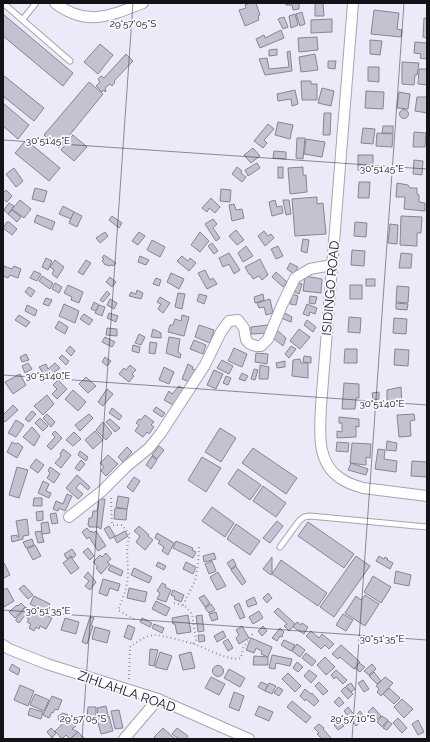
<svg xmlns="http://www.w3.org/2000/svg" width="430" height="742" font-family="Raleway,sans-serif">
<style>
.building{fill:#c5c1d0;stroke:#888492}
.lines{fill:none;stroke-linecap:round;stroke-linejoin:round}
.lane-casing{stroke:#a7a3b1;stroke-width:7}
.street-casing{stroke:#a7a3b1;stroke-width:12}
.path{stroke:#97949f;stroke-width:2;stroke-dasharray:1 3;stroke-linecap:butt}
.lane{stroke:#fff;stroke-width:5}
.street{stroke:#fff;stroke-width:10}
.ticks{fill:none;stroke:#141217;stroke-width:1;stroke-opacity:0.45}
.labels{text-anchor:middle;stroke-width:3.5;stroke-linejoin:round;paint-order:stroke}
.street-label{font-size:13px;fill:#141217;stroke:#faf8ff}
.ticks-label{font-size:10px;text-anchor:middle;fill:#141217;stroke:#faf8ff;stroke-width:3.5;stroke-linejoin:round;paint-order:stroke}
</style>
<rect width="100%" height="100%" fill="#eee9f9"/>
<g class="building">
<polygon points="250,3 256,3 260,15 258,16 259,20 245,26 239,10 246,8 245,5"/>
<polygon points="286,3 299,3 299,9 293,10 292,5 286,5"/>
<polygon points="315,3 323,3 324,16 315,16"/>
<polygon points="374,10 399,13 397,29 402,30 401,37 371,34"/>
<polygon points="302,12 305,24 300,26 296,14"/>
<polygon points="3,14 73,73 63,86 3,36"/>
<polygon points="295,14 298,25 291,28 289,16"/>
<polygon points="284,17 288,27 283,29 278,19"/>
<polygon points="424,18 427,18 427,38 423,37"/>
<polygon points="332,19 332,32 311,33 311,20"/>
<polygon points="281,30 284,38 260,48 256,39 264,35 265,38"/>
<polygon points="317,37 318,50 299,52 298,38"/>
<polygon points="370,40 382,41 380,55 370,54"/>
<polygon points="415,42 427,43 427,59 420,58 421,54 414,53"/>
<polygon points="100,44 113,55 98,74 84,62"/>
<polygon points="277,49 277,55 269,56 269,50"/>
<polygon points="290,51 292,71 265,75 259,59 267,58 269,69 289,67 287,52"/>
<polygon points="126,54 133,61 114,81 115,82 112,86 110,84 105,88 106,90 105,92 104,90 102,92 96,86 100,82 98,79 101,76 104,78"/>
<polygon points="315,54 318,70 301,72 299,57"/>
<polygon points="328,61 336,61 335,69 328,68"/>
<polygon points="402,62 419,63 417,75 415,75 414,85 402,84"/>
<polygon points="368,67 379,67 379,82 368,81"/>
<polygon points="419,69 427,69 427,85 418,84"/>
<polygon points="3,75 44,108 34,121 3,96"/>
<polygon points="301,81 311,81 311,84 317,84 317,100 302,100"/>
<polygon points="89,82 103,94 59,148 44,135"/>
<polygon points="322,88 334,91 331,106 318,103"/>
<polygon points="295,90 298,104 292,106 291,99 278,101 277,94"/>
<polygon points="366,91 384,92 383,109 365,108"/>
<polygon points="399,92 410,94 408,109 397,108"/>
<polygon points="417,97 427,97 427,113 415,111"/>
<polygon points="3,103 29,125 18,139 3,126"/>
<circle cx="404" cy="114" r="4.5"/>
<polygon points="324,113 331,113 330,135 323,135"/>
<polygon points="278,122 293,125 290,139 275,135"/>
<polygon points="268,124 274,129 264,140 267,143 263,148 254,141"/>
<polygon points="383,126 393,126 393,133 382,133"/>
<polygon points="363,128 375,129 373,144 361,143"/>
<polygon points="414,132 426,133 425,147 413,147"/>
<polygon points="377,133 393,134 392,147 376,146"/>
<polygon points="73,135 87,147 74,161 61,150"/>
<polygon points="297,138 305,138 303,159 296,158"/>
<polygon points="306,139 325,142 322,157 304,154"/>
<polygon points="26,140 60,168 49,181 15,153"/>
<polygon points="253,148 260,156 251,163 244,155"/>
<polygon points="274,151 286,152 286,159 273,158"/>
<rect x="358" y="155" width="15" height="15"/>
<polygon points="414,160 423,161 422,175 413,174"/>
<polygon points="257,163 260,168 248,176 245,170"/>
<polygon points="237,167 242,171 241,173 246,177 242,182 232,174"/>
<rect x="278" y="167" width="5" height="11"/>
<polygon points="303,167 303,175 306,175 307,192 290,194 288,168"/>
<polygon points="14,168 23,181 16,187 6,174"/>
<polygon points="359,182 370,182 369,198 358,198"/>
<polygon points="397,183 408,185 410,188 417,188 417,194 419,195 419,202 425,203 425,211 404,209 405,197 396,197"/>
<polygon points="35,188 47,191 44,202 32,199"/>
<polygon points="221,189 231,190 230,202 220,201"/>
<polygon points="6,190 12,196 7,202 3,199 3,193"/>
<polygon points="317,197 317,204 323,203 326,234 295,236 292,199"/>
<polygon points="211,198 220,207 215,213 209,208 207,212 202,208"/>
<polygon points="20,200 31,209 24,218 12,209"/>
<polygon points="275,200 277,207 282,206 283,213 272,216 269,202"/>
<polygon points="283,200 289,200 291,214 286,215"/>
<polygon points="9,203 14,206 8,214 4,210"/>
<polygon points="234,204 236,210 242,209 244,218 232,221 229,205"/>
<polygon points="63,206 74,212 71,219 59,214"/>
<polygon points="12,210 21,217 17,222 8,214"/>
<polygon points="74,212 82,216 77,227 69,223"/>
<polygon points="37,215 55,222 52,230 34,222"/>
<polygon points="112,216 122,223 119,228 109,220"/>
<polygon points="401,216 422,217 421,233 417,233 417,246 400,245"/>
<polygon points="213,219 217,224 213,228 220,238 216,241 205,224"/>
<polygon points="7,222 9,222 17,229 12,235 3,228"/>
<polygon points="355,222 367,223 366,237 354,236"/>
<polygon points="390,224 398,225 397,244 388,243"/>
<polygon points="236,230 244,240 237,245 229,236"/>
<polygon points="264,231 268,236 271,234 274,238 265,246 258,236"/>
<polygon points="105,232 108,236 100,243 96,238"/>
<polygon points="139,232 145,236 138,245 132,241"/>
<polygon points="200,232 209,241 200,252 191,245"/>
<polygon points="303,239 309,240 307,253 301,251"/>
<polygon points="152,240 165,247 160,257 147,250"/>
<polygon points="212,243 218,251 214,254 208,246"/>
<polygon points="246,246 253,256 243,262 238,253"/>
<polygon points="278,246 283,256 276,259 271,249"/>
<polygon points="352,250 365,251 364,266 351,265"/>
<polygon points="229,253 240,270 234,274 229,264 223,267 219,258"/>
<polygon points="401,253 412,254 411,268 399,268"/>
<polygon points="104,255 116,263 113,266 111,265 109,266 104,264 104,263 102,261 104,259 102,258"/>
<polygon points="140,256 149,260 146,265 138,262"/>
<polygon points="182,256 188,261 190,258 196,263 189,271 177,261"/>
<polygon points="46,258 52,261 48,270 42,267"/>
<polygon points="260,259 268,275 262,280 259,276 253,279 251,275 249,274 245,267"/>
<polygon points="55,260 64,267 57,278 52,274 54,270 50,267"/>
<polygon points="86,260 91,263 83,275 78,272"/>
<polygon points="290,263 298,267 294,274 287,269"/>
<polygon points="4,266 12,269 14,266 21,269 18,278 10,275 8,278 3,276"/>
<polygon points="205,270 210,280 213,278 217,284 207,289 198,273"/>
<polygon points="34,271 41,274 37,281 30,278"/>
<polygon points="276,272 287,282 283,287 272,277"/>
<polygon points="171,273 184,279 179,289 167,282"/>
<polygon points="42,276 53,283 50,289 39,281"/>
<polygon points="305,276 322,279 321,293 303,291"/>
<polygon points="110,277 116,282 112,287 106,282"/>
<polygon points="156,278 161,280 159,286 153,284"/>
<rect x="366" y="279" width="9" height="7"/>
<polygon points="295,282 302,284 299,294 292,291"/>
<polygon points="55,283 62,287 59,293 52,289"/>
<polygon points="68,285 83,292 79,303 71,300 72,297 64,293"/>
<rect x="350" y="285" width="12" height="14"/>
<polygon points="397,286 409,287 408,303 396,302"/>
<polygon points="29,287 35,291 31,297 25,292"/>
<polygon points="137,290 143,293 141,299 129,296 131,292 136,294"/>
<polygon points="107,291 110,294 103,302 100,300"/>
<polygon points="178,293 185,294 182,309 175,307"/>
<polygon points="199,294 207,296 204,304 197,301"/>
<polygon points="263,294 264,300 255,303 254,297"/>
<polygon points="292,294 298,296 296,305 290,304"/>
<polygon points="310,296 317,297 315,304 309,303"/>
<polygon points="160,297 170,303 163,313 158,309 161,304 157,302"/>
<polygon points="46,298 52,300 49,306 43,304"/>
<polygon points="110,299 117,303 114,309 107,305"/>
<polygon points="270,299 273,313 266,315 264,307 259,308 257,303"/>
<polygon points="94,302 99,305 96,311 91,309"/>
<polygon points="396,303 408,304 407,310 396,309"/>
<polygon points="64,304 79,311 75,323 59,316"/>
<polygon points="307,304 317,308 315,314 310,312 309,316 303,314"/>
<polygon points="27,305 37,310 35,316 25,311"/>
<polygon points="99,305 105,307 102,316 95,313"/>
<polygon points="283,312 292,317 291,322 281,318"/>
<polygon points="109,313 118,316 116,322 107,318"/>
<polygon points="84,314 93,320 89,325 80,319"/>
<polygon points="19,315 30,322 26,327 15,320"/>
<polygon points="182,315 189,317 184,336 168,332 170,325 173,325 175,319 181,321"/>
<polygon points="349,317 361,318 360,333 348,332"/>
<polygon points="394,318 407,319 406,334 393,333"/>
<polygon points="307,320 316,327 313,332 304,325"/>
<polygon points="59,321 68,327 65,334 55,328"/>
<polygon points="199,325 214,330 210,343 195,337"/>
<polygon points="268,325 269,333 251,334 251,327"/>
<polygon points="107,328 117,329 117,336 106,335"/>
<polygon points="153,329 161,333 161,338 151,337"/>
<polygon points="299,329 310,337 300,349 290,341"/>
<polygon points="277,330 286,338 283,346 273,338"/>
<polygon points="139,334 145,337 141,345 135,343"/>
<polygon points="105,337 115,342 112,347 102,342"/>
<polygon points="169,337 180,339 178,352 181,354 180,358 166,353"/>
<polygon points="194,340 206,345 203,354 190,349"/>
<polygon points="150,342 157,343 155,354 149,353"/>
<polygon points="133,345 140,347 139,353 132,351"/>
<polygon points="70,346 75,351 71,356 66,351"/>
<polygon points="291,346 296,349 289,358 285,354"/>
<polygon points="234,348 247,354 242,367 228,361"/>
<polygon points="345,349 357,349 357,363 344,363"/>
<polygon points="395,349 409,350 408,366 394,365"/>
<polygon points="256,353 268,354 267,364 255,362"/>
<polygon points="26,354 29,360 22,362 20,357"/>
<polygon points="62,355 69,361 66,365 59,358"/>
<polygon points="304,356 311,357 311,363 303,362"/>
<polygon points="105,357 111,361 107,366 102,362"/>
<polygon points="300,359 301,363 308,363 308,378 292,376 293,360"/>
<polygon points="222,360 233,366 229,374 217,368"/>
<polygon points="285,361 285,367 277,368 276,363"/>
<polygon points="28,363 32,369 25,373 22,366"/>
<polygon points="55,363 60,368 46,378 39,367 46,364 48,369"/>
<polygon points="188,364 193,367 192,369 195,370 190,382 182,379"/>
<polygon points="130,365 136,370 132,374 134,376 129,382 119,374 124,368 126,370"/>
<polygon points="260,365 269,367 268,379 259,379"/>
<polygon points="164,367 174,372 169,384 159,380"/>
<polygon points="254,369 258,370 255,380 251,379"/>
<polygon points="214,370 223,374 216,389 207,385"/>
<polygon points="242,373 248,376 245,381 239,379"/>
<polygon points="20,374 26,385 13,394 5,382"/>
<polygon points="226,376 231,378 228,385 223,383"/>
<polygon points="86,377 96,386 88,393 79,384"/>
<polygon points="58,380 67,389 57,399 52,394 57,389 53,385"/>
<polygon points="344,383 359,384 359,398 356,398 355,409 342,409"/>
<polygon points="179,386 184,389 173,405 164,400 169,391 172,394"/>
<polygon points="401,387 402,405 387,406 387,390"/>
<polygon points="107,389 113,394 103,406 98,402"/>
<polygon points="73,390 86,402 78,411 65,399"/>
<polygon points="379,392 379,399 373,400 372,393"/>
<polygon points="47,395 54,404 43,415 34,406"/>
<polygon points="13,405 18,410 5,422 3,420 3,415"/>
<polygon points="156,407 165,413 162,417 153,411"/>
<polygon points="112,408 122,416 119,420 109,413"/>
<polygon points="32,411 36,414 29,422 25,419"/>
<polygon points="47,414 55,422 51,427 43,418"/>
<polygon points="89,414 93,418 80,431 75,425"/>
<polygon points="414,414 415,420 410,421 411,436 399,437 397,415"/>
<polygon points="145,415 154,422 151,425 154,427 149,434 147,432 143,437 135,431 139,425 136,423 139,419 141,420"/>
<polygon points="339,417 359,419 359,427 356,426 356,437 337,438 337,431 342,432 342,423 339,423"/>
<polygon points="40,418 48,426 43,431 35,423"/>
<polygon points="110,419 120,428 115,432 106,422"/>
<polygon points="16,420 24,425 16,437 8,433"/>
<polygon points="103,422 112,433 106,440 96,430"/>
<polygon points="32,427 40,436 34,446 23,437"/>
<polygon points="220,428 236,438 221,462 205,452"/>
<polygon points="55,431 62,438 51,450 47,446 55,437 52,434"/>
<polygon points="95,431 103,440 93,449 85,440"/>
<polygon points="74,432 81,439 73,446 66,440"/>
<polygon points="387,441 397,443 396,451 386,450"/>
<polygon points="12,442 16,444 18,443 23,447 17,458 7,452"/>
<polygon points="337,442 349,443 348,452 336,451"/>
<polygon points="352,443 371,444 370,458 366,457 366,465 350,463"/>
<polygon points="159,446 164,450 157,459 152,455"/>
<polygon points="127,447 132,452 123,462 118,457"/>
<polygon points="253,448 297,478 286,494 242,463"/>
<polygon points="63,449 71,455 61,468 55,463 61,456 60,454"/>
<polygon points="378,449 385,450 384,459 397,461 396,472 375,469"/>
<polygon points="80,451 88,457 86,461 78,455"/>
<polygon points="108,455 118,464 106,476 101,471 104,467 100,463"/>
<polygon points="152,456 157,460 151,469 146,465"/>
<polygon points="202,457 221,468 206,492 188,480"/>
<polygon points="36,459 44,465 38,473 30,467"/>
<polygon points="81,460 85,464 79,471 75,468"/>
<polygon points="412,461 427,462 427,477 411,476"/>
<polygon points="351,463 368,469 366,475 348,470"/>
<polygon points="17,467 28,470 19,498 9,495"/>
<polygon points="50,467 60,474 54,483 47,478 50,473 48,471"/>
<polygon points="238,469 261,485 250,500 228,484"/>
<polygon points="77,475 90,487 88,490 80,483 76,488 83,494 78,499 66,488"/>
<polygon points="134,477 140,481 133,492 127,487"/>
<polygon points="43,481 49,484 46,491 51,493 49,498 38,493"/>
<polygon points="263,486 286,503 276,517 253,501"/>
<polygon points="67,494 72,496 65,511 59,508 58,511 53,509 56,501 63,504"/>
<polygon points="118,496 129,498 127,509 116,507"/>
<polygon points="34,498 42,498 42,506 33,506"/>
<polygon points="99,499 105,499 101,529 99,528 99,527 89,527 89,525 88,525 89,518 92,518 93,511 97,511"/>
<polygon points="212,507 234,523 225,537 202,521"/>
<polygon points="115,508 127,509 126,520 114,519"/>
<polygon points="43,511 43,520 37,521 36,512"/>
<polygon points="56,513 58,523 52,524 50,514"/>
<polygon points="27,519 29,535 23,536 23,539 12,542 11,536 17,535 17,537 19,537 16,521"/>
<polygon points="277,521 283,526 270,543 263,538"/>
<polygon points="48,522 50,533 42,534 41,523"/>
<polygon points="308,522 354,554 344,568 298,536"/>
<polygon points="236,524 260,541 250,555 227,539"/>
<polygon points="109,526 115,536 110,539 104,529"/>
<polygon points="139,526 149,535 148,536 153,540 145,550 136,542 140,536 134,531"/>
<polygon points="87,528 90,532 92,531 93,533 96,531 106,546 98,551 89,537 87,539 82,532"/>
<polygon points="41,531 44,542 38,543 35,532"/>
<polygon points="125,531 128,536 117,543 114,537"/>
<polygon points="157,533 174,543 168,555 162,551 164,547 158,543 160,541 155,538"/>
<polygon points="32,539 34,545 26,548 23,542"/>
<polygon points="176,541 193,548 192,550 196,552 193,558 173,548"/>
<polygon points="35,545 41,556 33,560 27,549"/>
<polygon points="88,548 94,556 90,560 83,552"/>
<polygon points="72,549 76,555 73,558 71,556 67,559 64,554"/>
<polygon points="106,553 111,559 107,562 110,564 101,574 96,568 98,567 93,562 100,555 102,557"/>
<polygon points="214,553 216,559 204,562 203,556"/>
<polygon points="356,556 370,566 334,617 320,607"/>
<polygon points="379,556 384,559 385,557 388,559 387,560 393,563 390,569 376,561"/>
<polygon points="71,557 79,568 71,574 63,563"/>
<polygon points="272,557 272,574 271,575 263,569"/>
<polygon points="233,559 236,565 231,569 227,563"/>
<polygon points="281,560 327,593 318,606 272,574"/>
<polygon points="212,561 216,571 209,574 205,564"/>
<polygon points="158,562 166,566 164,570 156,566"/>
<polygon points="186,562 196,567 193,574 183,569"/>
<polygon points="3,563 4,563 10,575 4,578 3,575"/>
<polygon points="111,565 123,571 121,576 108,570"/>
<polygon points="236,566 246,582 242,585 231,570"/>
<polygon points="134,568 152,577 149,583 131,575"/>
<polygon points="396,571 411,575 409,586 394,583"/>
<polygon points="88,572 96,582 90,590 85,586 89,581 84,577"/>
<polygon points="218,572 226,586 217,590 210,577"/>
<polygon points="373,576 391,587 381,603 364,592"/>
<polygon points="103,579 120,584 118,591 110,588 107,596 99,593"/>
<polygon points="162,583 166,585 165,587 171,590 166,602 157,599 160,593 157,591"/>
<polygon points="24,585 33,595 28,599 19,589"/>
<polygon points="7,588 14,601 4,607 3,605 3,590"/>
<polygon points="129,588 147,592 145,602 127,598"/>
<polygon points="173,590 184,595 181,602 174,599 175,597 171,595"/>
<polygon points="268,593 272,598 267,603 263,598"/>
<polygon points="204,595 210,603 205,607 199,598"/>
<polygon points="365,595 379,604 365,626 345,613 356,596 361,600"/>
<polygon points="34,596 50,604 46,612 30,604"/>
<polygon points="254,597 257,604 248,607 246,601"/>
<polygon points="156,601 170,608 166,616 152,609"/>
<polygon points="21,603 25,607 15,618 9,612 17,605 18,606"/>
<polygon points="239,603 245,617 240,619 234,606"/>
<polygon points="211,604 215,610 209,613 205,608"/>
<polygon points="26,607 29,610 19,623 16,621 16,619"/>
<polygon points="33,608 52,618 46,629 40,626 39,629 36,627 34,631 29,628 31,624 27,622 29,619 27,618"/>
<polygon points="278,608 295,624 289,631 284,626 287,624 274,612"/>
<polygon points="259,611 263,618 253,624 249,617"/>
<polygon points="216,612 218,619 212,621 209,614"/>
<polygon points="343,614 353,620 346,631 336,625"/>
<polygon points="188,615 191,632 177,634 175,624 173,624 172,618"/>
<polygon points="202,615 204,631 198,632 196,616"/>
<polygon points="90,617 94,618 91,625 93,626 87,644 82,642"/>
<polygon points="65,618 79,622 76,634 61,630"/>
<polygon points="142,618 152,623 150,627 140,622"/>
<polygon points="297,622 301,625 302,623 308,627 304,634 293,627"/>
<polygon points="154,624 164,628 162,633 152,628"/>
<polygon points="128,625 135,628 131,640 124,637"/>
<polygon points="242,626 249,638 239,644 236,638 239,635 236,630"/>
<polygon points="263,626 267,631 262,636 258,631"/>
<polygon points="95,627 110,631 107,643 92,639"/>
<polygon points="280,628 284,632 282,635 283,636 281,637 280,636 277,641 272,638"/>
<polygon points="223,631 226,637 217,642 214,636"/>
<polygon points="311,631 319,638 322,634 334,644 329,649 325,645 321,649 306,636"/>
<polygon points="198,635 204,635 205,641 199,642"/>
<polygon points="251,638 272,647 268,657 261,654 262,651 256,648 254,653 246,650"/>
<polygon points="228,639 233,648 228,651 223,642"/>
<polygon points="284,640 295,645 291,651 281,645"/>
<polygon points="297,644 305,650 300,657 292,651"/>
<polygon points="341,645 360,662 354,669 340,657 338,659 332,654"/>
<polygon points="150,649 158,650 154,666 149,665"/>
<polygon points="160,652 172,656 167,670 155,667"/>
<polygon points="191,652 195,668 183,670 179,655"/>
<polygon points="306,653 316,661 312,666 302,658"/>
<polygon points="272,655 292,659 290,666 276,663 275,669 269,668"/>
<polygon points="254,656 268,657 268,665 253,665"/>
<polygon points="325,657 335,667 326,675 317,665"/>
<polygon points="297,662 303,667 298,672 293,668"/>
<polygon points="359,663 365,667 360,672 355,668"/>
<polygon points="12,664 20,669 18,675 9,670"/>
<polygon points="372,664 376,669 369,675 364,671"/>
<circle cx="218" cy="671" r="5.5"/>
<polygon points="229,669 245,678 240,687 224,678"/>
<polygon points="309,670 317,676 311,683 304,676"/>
<polygon points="336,670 347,680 343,684 336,677 334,679 331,675"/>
<polygon points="374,672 381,681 377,684 369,676"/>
<polygon points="288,673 301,686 295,692 282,679"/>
<polygon points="211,677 225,684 219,695 205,688"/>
<polygon points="385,677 393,683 381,696 377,692 379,689 376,686"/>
<polygon points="363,680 369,689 364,692 358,683"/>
<polygon points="261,682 268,685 265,691 258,687"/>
<polygon points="319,682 328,691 323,695 315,686"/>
<polygon points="269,683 276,686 272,694 265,691"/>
<polygon points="351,683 355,689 351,692 346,686"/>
<polygon points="20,685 34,691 28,706 14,700"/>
<polygon points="278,687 283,690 279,696 274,693"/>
<polygon points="345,687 353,694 348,699 341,691"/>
<polygon points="389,688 400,698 394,704 383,694"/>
<polygon points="305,689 311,694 312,693 319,701 314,706 306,699 305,701 300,696"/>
<polygon points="234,692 244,696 239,711 229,707"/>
<polygon points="35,694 49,700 44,711 30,705"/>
<polygon points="52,696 62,700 58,710 55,709 53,713 52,712 49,718 43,715"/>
<polygon points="339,697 344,703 339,707 334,702"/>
<polygon points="402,699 413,709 404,718 394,707"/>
<polygon points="292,701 311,717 306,723 287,707"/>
<polygon points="106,706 108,715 98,717 97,708"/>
<polygon points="259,706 273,712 269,721 255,715"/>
<polygon points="88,707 96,707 96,718 87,717"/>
<polygon points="348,707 355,716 360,711 365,718 356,726 344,711"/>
<polygon points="373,707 381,716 374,723 370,718 372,716 368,712"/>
<polygon points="30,708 43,712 41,719 28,715"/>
<polygon points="119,710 123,728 115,729 111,711"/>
<polygon points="63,713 68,715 68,720 64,723 59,721 58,716"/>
<polygon points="109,716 113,731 101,734 97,719"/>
<polygon points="382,716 388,720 382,727 377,722"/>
<polygon points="69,718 76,726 72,729 78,732 70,739 66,735 62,739 55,731"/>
<polygon points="398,718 407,728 402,733 393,723"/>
<polygon points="339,720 344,726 338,730 334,725"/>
<polygon points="418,720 424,732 418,735 412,724"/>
<polygon points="388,721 392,724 387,730 383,728"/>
<polygon points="319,724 324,728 323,729 332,739 322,739 317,734 319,733 314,728"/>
<polygon points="51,728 56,733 52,738 47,732"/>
<polygon points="163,728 174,738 173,739 157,739 154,737"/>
<polygon points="177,728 188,736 186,739 179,739 172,734"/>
<polygon points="78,732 85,739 70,739"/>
</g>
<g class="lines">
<defs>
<g id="lane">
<polyline points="3,3 70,61"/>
<polyline points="23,19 36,3"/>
<polyline points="280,547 299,521 304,517 310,516 427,527"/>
</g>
<g id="street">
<path d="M55 3C86 27 110 16 143 3"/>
<path d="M353 3 321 406C320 431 316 462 340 478 347 483 356 486 363 488L427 496"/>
<polyline points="69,517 102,491 126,467 149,448 161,433 205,365 221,332 226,325 229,321 238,320 244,328 246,340 250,344 256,346 261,346 268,339 282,305 295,278 310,269 332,265"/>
<polyline points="3,645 9,649 47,664 158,699 249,739"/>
<polyline points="124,739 158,699"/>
</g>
</defs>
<use href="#lane" class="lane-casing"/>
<use href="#street" class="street-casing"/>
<g class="path">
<path d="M111 498 112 525H122L130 535C125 549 128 560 128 573 128 586 123 598 118 610L134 619"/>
<polyline points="174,603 185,606 192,614 196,640 193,644"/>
<polyline points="183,605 195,581 198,566 199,547"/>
<path d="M129 679 130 647C137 642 146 635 155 635 161 635 187 642 194 644 206 648 230 662 241 658L243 648 254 632"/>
</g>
<use href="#lane" class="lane"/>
<use href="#street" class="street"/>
</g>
<path class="ticks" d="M3 140 427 169M3 375 427 405M3 610 427 640M82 739 133 3M352 739 404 3"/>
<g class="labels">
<g class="street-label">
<text transform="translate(330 288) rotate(-85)" y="5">ISIDINGO ROAD</text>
<text transform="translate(127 691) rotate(19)" y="5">ZIHLAHLA ROAD</text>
</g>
</g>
<g class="ticks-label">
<text x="133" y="27">29°57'05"S</text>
<text x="48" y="144">30°51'45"E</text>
<text x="382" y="172">30°51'45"E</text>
<text x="48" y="379">30°51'40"E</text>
<text x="382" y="407">30°51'40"E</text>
<text x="48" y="614">30°51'35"E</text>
<text x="382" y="642">30°51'35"E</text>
<text x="83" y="722">29°57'05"S</text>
<text x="353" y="722">29°57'10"S</text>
</g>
<rect width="430" height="742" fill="none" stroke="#141217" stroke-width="8"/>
</svg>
